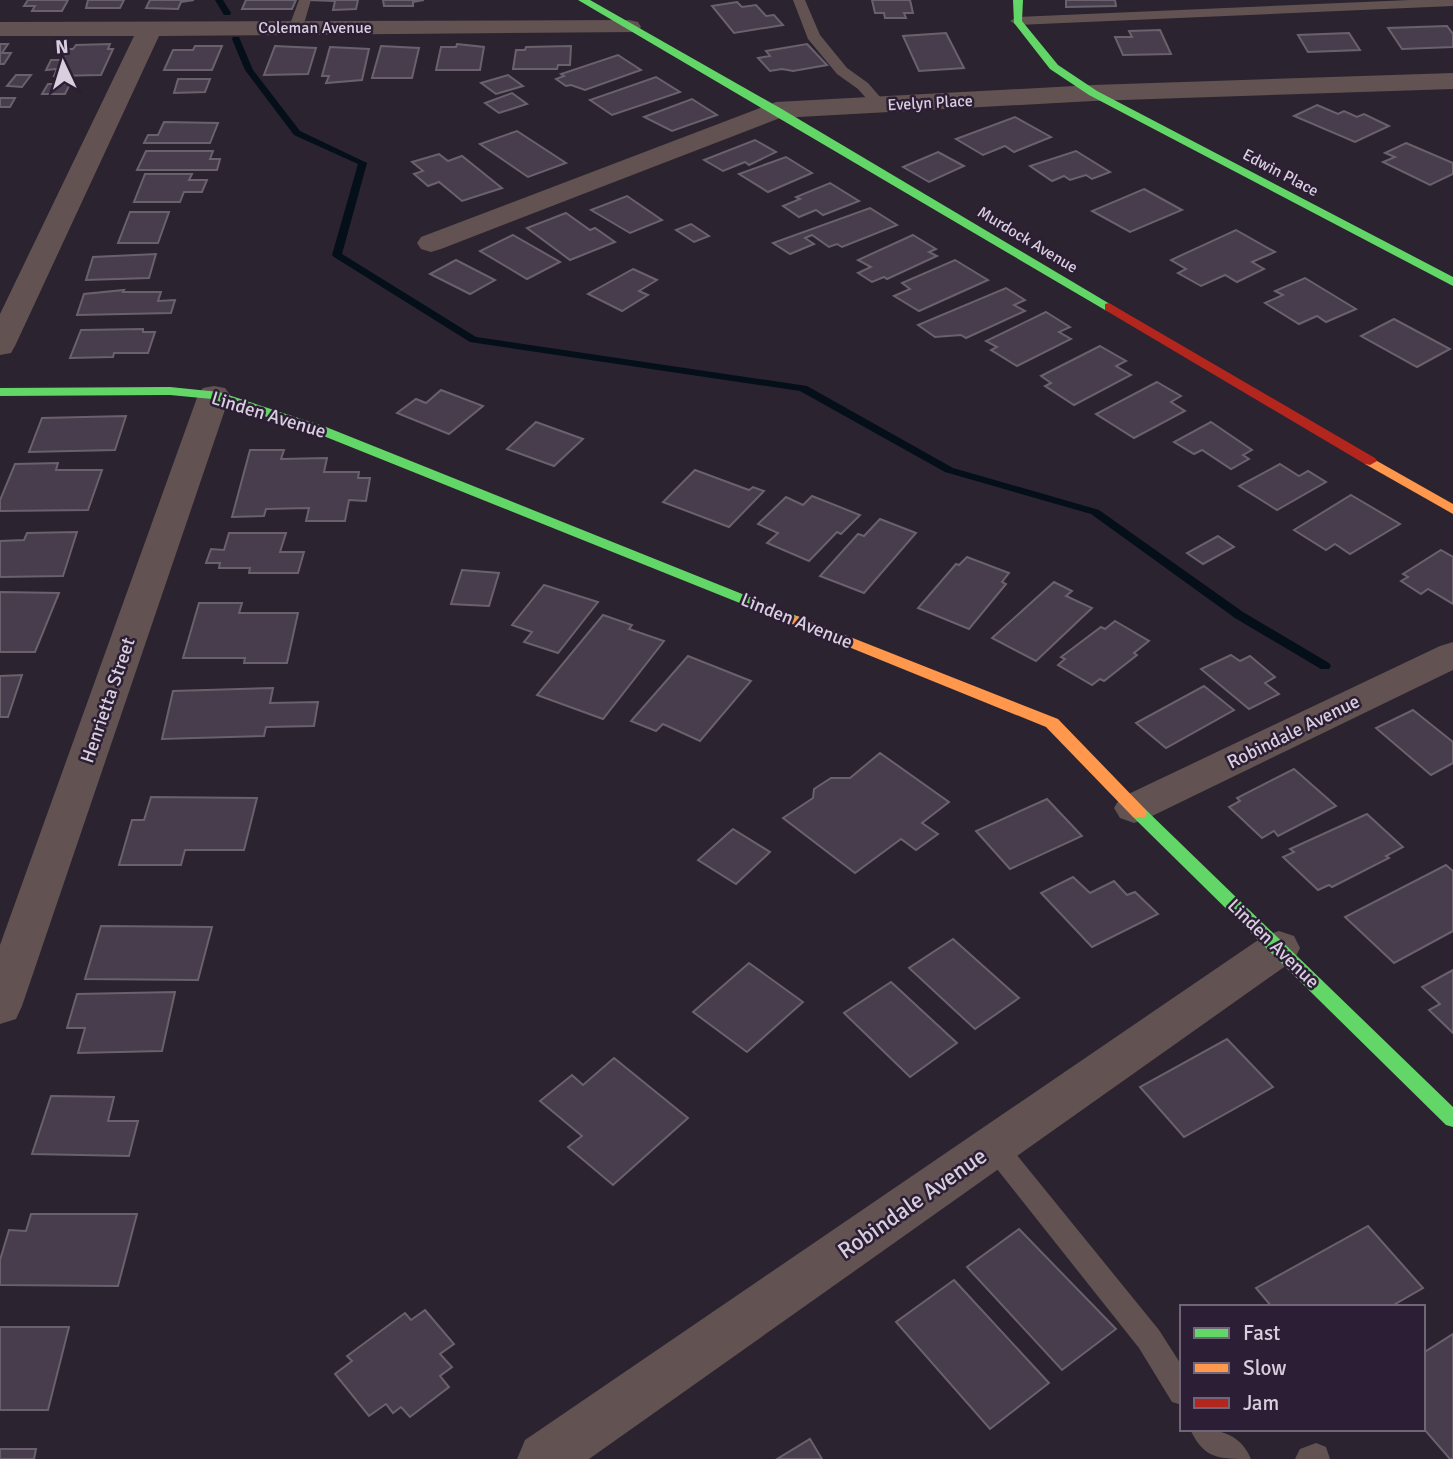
<svg xmlns="http://www.w3.org/2000/svg" width="1453" height="1459" font-family="Signika,sans-serif">
<style>
.lines{fill:none;stroke-linecap:round;stroke-linejoin:round}
.stream{fill:#040f19;fill-rule:evenodd}
.building{fill:#473d4c;stroke:#69626d;stroke-width:2}
.lane{fill:#625352;fill-rule:evenodd}
.street{fill:#625352;fill-rule:evenodd}
.fast{fill:#63d668;fill-rule:evenodd}
.slow{fill:#ff974d;fill-rule:evenodd}
.jam{fill:#b3261e;fill-rule:evenodd}
.labels{text-anchor:middle;stroke-width:5;stroke-linejoin:round;paint-order:stroke}
.far-street-label{font-size:16px;fill:#d8cfde;stroke:#2c1e34}
.street-label{font-size:19px;fill:#d8cfde;stroke:#2c1e34}
.near-street-label{font-size:23px;fill:#d8cfde;stroke:#2c1e34}
</style>
<rect width="100%" height="100%" fill="#2b232f"/>
<g class="lines">
<g class="stream">
<polygon points="215,0 223,0 231,13 230,15 224,15"/>
<polygon points="233,37 239,37 253,70 300,131 367,163 342,254 476,337 807,386 953,468 1099,510 1243,612 1329,663 1331,666 1329,669 1321,669 1235,618 1091,514 945,472 800,391 470,342 334,257 332,255 358,164 294,135 245,70 232,39"/>
</g>
</g>
<g class="building">
<polygon points="28,0 68,0 62,11 32,11 35,6 24,6"/>
<polygon points="88,0 124,0 120,8 86,8"/>
<polygon points="150,0 194,0 181,2 178,9 146,8"/>
<polygon points="246,0 296,0 292,9 242,9"/>
<polygon points="307,0 358,0 356,9 333,10 335,1"/>
<polygon points="383,0 424,0 413,2 413,6 384,6"/>
<polygon points="872,0 910,0 913,13 904,13 906,18 885,18 884,13 875,13"/>
<polygon points="1066,0 1115,0 1116,6 1066,7"/>
<polygon points="737,2 742,7 756,5 766,16 774,15 783,25 734,33 712,6"/>
<polygon points="1447,26 1453,34 1453,47 1402,49 1388,28"/>
<polygon points="1160,30 1171,54 1123,55 1115,37 1132,37 1129,31"/>
<polygon points="946,33 964,68 919,71 903,36"/>
<polygon points="1349,33 1360,50 1308,52 1298,35"/>
<polygon points="0,44 8,44 2,53 11,53 4,64 0,64"/>
<polygon points="110,44 108,49 113,49 101,75 54,76 57,69 46,70 51,60 63,60 68,49 73,49 76,45"/>
<polygon points="457,44 484,47 480,70 436,70 441,47 456,47"/>
<polygon points="807,44 827,65 793,71 782,69 770,71 758,58 770,56 766,51"/>
<polygon points="195,46 222,46 212,70 164,70 173,50 193,50"/>
<polygon points="275,46 316,48 308,74 264,75"/>
<polygon points="381,46 419,48 412,78 372,78"/>
<polygon points="571,46 570,65 558,65 557,69 513,69 516,50 525,50 526,47"/>
<polygon points="330,47 369,49 362,80 326,83 329,76 322,76"/>
<polygon points="618,55 641,70 585,90 571,85 566,86 556,79 564,76 561,74"/>
<polygon points="16,75 31,75 22,87 7,86"/>
<polygon points="508,75 523,86 496,94 481,83"/>
<polygon points="656,77 680,92 612,115 590,100"/>
<polygon points="178,79 210,79 205,92 174,93"/>
<polygon points="48,84 70,84 65,94 42,94"/>
<polygon points="512,93 527,104 499,113 485,103"/>
<polygon points="0,98 15,98 10,107 0,107"/>
<polygon points="692,99 717,115 672,131 644,117"/>
<polygon points="1317,105 1338,114 1344,111 1357,117 1364,114 1389,126 1355,142 1294,116"/>
<polygon points="1015,117 1051,137 1014,152 1005,146 983,155 956,139"/>
<polygon points="164,122 218,123 210,143 144,143 148,135 158,135"/>
<polygon points="517,131 566,163 528,177 480,144"/>
<polygon points="755,140 776,152 749,165 745,162 723,171 704,160"/>
<polygon points="1406,143 1453,163 1453,174 1430,185 1383,162 1395,157 1385,153"/>
<polygon points="146,151 213,151 210,159 220,159 217,170 137,170"/>
<polygon points="1076,151 1110,172 1092,179 1086,175 1070,180 1064,176 1052,181 1030,166"/>
<polygon points="938,152 964,166 929,182 903,167"/>
<polygon points="439,154 448,161 462,156 502,188 462,201 439,182 428,186 414,174 423,171 412,162"/>
<polygon points="786,157 812,173 768,192 739,174"/>
<polygon points="145,174 192,174 189,180 207,180 202,192 184,192 180,202 134,202"/>
<polygon points="830,183 859,201 823,215 816,210 799,217 783,206 800,199 796,197"/>
<polygon points="1144,189 1182,210 1130,232 1092,211"/>
<polygon points="627,196 662,220 630,233 591,210"/>
<polygon points="870,208 897,225 842,247 837,244 829,247 812,235 805,238 814,244 790,254 773,243"/>
<polygon points="130,212 169,212 158,243 118,243"/>
<polygon points="566,213 590,230 595,228 615,242 570,260 527,228"/>
<polygon points="691,224 709,236 694,242 676,230"/>
<polygon points="1236,230 1275,252 1252,262 1264,269 1237,282 1225,275 1201,286 1178,273 1186,269 1171,260"/>
<polygon points="513,235 560,262 527,279 480,251"/>
<polygon points="913,235 936,249 929,252 937,256 887,279 884,277 872,282 858,273 871,267 858,260"/>
<polygon points="156,254 149,278 86,280 93,257"/>
<polygon points="456,260 495,280 470,294 430,274"/>
<polygon points="955,260 988,280 919,311 894,296 910,289 902,283"/>
<polygon points="633,269 657,280 639,291 648,295 622,311 588,294"/>
<polygon points="1305,278 1356,309 1326,322 1317,316 1299,324 1265,303 1283,295 1275,291"/>
<polygon points="1006,288 1025,300 1014,305 1025,311 966,338 961,335 935,337 918,325"/>
<polygon points="124,290 123,292 161,292 158,301 175,300 171,313 77,315 84,294"/>
<polygon points="1046,312 1070,327 1059,332 1071,339 1017,366 991,350 997,347 986,341"/>
<polygon points="1394,319 1450,349 1417,367 1361,336"/>
<polygon points="143,329 143,332 155,332 148,353 114,353 113,357 70,358 81,330"/>
<polygon points="1100,346 1126,361 1116,366 1131,375 1074,405 1045,386 1051,383 1041,376"/>
<polygon points="1157,382 1181,396 1171,402 1185,411 1134,438 1096,414"/>
<polygon points="441,390 483,406 449,434 397,413 416,399 426,403"/>
<polygon points="126,416 115,450 29,452 42,418"/>
<polygon points="536,422 583,439 554,466 507,449"/>
<polygon points="1211,422 1252,450 1243,455 1249,459 1231,469 1202,450 1194,454 1174,442"/>
<polygon points="250,450 284,450 281,459 327,458 324,472 359,472 358,478 370,478 366,501 349,500 345,521 306,521 309,508 266,509 264,516 232,517"/>
<polygon points="58,463 56,470 102,470 88,510 0,511 0,500 15,464"/>
<polygon points="1280,464 1299,476 1308,471 1326,482 1277,510 1239,486"/>
<polygon points="695,470 749,490 753,487 764,491 729,527 663,502"/>
<polygon points="1351,495 1400,524 1350,554 1335,544 1326,550 1294,530"/>
<polygon points="812,496 860,515 841,534 837,532 809,561 767,543 778,533 758,524 786,497 803,505"/>
<polygon points="880,519 916,533 864,593 820,576 858,534 864,536"/>
<polygon points="77,532 63,576 0,577 0,541 24,540 27,533"/>
<polygon points="229,533 286,533 280,552 304,552 298,573 249,573 250,568 219,568 220,563 206,563 211,549 224,550"/>
<polygon points="1218,536 1234,547 1203,564 1187,553"/>
<polygon points="1441,550 1453,557 1453,604 1428,589 1421,594 1401,581 1408,577 1403,574"/>
<polygon points="967,557 1009,573 1002,582 1006,584 969,629 918,608 956,564 959,565"/>
<polygon points="462,570 499,573 489,606 451,604"/>
<polygon points="1054,582 1072,591 1066,596 1092,608 1036,661 992,638"/>
<polygon points="544,585 598,602 558,653 524,642 532,632 512,625"/>
<polygon points="0,592 59,593 35,652 0,652"/>
<polygon points="199,603 242,603 239,613 298,613 287,663 244,663 245,658 183,658"/>
<polygon points="603,615 632,625 629,629 664,641 603,719 537,695"/>
<polygon points="1115,621 1149,641 1134,653 1137,655 1104,681 1100,679 1092,685 1058,665 1065,659 1061,657 1101,627 1105,629"/>
<polygon points="1231,655 1240,661 1250,656 1275,677 1265,683 1279,694 1249,709 1201,669"/>
<polygon points="688,656 751,681 700,741 663,724 656,731 631,721"/>
<polygon points="22,675 8,717 0,717 0,676"/>
<polygon points="1204,686 1234,710 1166,748 1136,723"/>
<polygon points="273,688 270,703 318,702 314,726 266,727 264,736 162,739 173,691"/>
<polygon points="1413,710 1453,742 1453,763 1431,775 1376,728"/>
<polygon points="880,753 949,802 922,823 938,834 916,850 901,839 855,873 783,818 813,798 814,789 831,778 850,778"/>
<polygon points="1294,769 1336,806 1278,836 1274,831 1262,838 1229,807 1240,801 1237,798"/>
<polygon points="151,797 257,798 244,850 185,850 181,865 119,865 132,820 144,820"/>
<polygon points="1047,799 1082,836 1010,869 976,831"/>
<polygon points="1367,814 1403,847 1386,856 1389,858 1332,887 1329,885 1318,890 1283,857 1294,852 1290,849"/>
<polygon points="733,829 770,852 736,884 698,860"/>
<polygon points="1446,865 1453,871 1453,931 1394,963 1345,917"/>
<polygon points="1073,877 1090,893 1114,881 1127,895 1135,892 1158,914 1092,947 1041,893"/>
<polygon points="101,926 212,927 198,980 85,979"/>
<polygon points="953,939 1019,998 975,1029 909,968"/>
<polygon points="749,963 803,1002 747,1052 693,1012"/>
<polygon points="1453,970 1453,1033 1429,1010 1440,1004 1422,987"/>
<polygon points="891,982 957,1043 910,1077 844,1013"/>
<polygon points="175,992 162,1051 78,1053 85,1028 67,1028 77,994"/>
<polygon points="1227,1039 1273,1087 1184,1137 1140,1087"/>
<polygon points="614,1058 688,1118 613,1185 568,1147 582,1136 540,1101 572,1075 583,1085"/>
<polygon points="51,1096 114,1097 108,1121 138,1121 129,1156 32,1154"/>
<polygon points="31,1214 137,1214 118,1286 0,1285 0,1260 9,1230 26,1231"/>
<polygon points="1368,1226 1423,1288 1390,1307 1272,1307 1256,1288"/>
<polygon points="1019,1229 1116,1329 1062,1370 967,1267"/>
<polygon points="954,1280 1049,1383 990,1429 896,1322"/>
<polygon points="425,1310 454,1344 440,1354 452,1367 440,1376 449,1387 410,1417 401,1407 393,1413 386,1404 369,1416 335,1374 352,1361 347,1356 405,1313 411,1320"/>
<polygon points="0,1327 69,1327 48,1410 0,1410"/>
<polygon points="1453,1334 1453,1459 1450,1459 1423,1428 1423,1353"/>
<polygon points="810,1439 822,1459 777,1459"/>
<polygon points="0,1449 36,1449 34,1459 0,1459"/>
</g>
<g class="lines">
<g class="lane">
<polygon points="299,0 311,0 303,27 296,31 289,27"/>
<polygon points="793,0 805,0 820,35 847,68 868,83 887,105 885,108 875,108 858,89 837,74 808,39"/>
<polygon points="1410,0 1453,0 1453,6 1017,25 1010,21 1017,17"/>
<polygon points="994,1135 1003,1138 1159,1330 1182,1366 1182,1405 1172,1402 1139,1348 985,1154 981,1146 985,1138"/>
<path d="M1190 1429C1216 1429 1239 1431 1251 1459 1218 1459 1204 1459 1190 1429Z"/>
<polygon points="1316,1443 1326,1447 1330,1459 1295,1459 1300,1449"/>
</g>
<g class="street">
<polygon points="629,20 638,22 641,27 638,32 159,36 15,346 11,353 0,355 0,314 134,36 0,36 0,22"/>
<polygon points="1453,73 1453,89 1093,101 780,118 441,249 431,252 421,249 417,243 421,237 776,102 1093,85"/>
<polygon points="214,386 225,388 230,395 22,1006 16,1019 0,1024 0,945 198,395 203,388"/>
<polygon points="1453,642 1453,670 1148,818 1134,823 1120,818 1114,808 1120,798 1440,646"/>
<polygon points="1279,931 1294,936 1300,948 1294,960 589,1459 517,1459 525,1440 1264,936"/>
</g>
<g class="fast">
<polygon points="578,0 590,0 780,108 1115,307 1109,311 1105,310"/>
<polygon points="1013,0 1023,0 1022,21 1058,65 1097,91 1453,277 1453,286 1089,95 1050,69 1014,23"/>
<polygon points="170,387 219,392 326,427 802,618 804,621 802,624 792,624 316,433 212,399 170,395 0,396 0,388"/>
<polygon points="1139,807 1145,809 1453,1107 1453,1127 1446,1125 1133,817 1131,813 1133,809"/>
</g>
<g class="slow">
<polygon points="1370,457 1453,504 1453,514 1365,464 1363,461"/>
<polygon points="797,616 1058,719 1145,809 1147,813 1145,817 1133,817 1046,727 792,624 790,621 792,618"/>
</g>
<polygon class="jam" points="1109,303 1375,458 1377,461 1370,465 1365,464 1105,310 1105,304"/>
</g>
<g class="labels">
<g class="far-street-label">
<text x="315" y="33">Coleman Avenue</text>
<text transform="translate(930 102) rotate(-3)" y="6">Evelyn Place</text>
<text transform="translate(1281 172) rotate(28)" y="6">Edwin Place</text>
<text transform="translate(1028 239) rotate(31)" y="6">Murdock Avenue</text>
</g>
<g class="street-label">
<text transform="translate(269 414) rotate(17)" y="7">Linden Avenue</text>
<text transform="translate(797 620) rotate(22)" y="7">Linden Avenue</text>
<text transform="translate(107 700) rotate(-71)" y="7">Henrietta Street</text>
<text transform="translate(1293 731) rotate(-26)" y="7">Robindale Avenue</text>
<text transform="translate(1274 943) rotate(44)" y="7">Linden Avenue</text>
</g>
<g class="near-street-label">
<text transform="translate(912 1203) rotate(-35)" y="8">Robindale Avenue</text>
</g>
</g>
<rect x="1180" y="1305" width="245" height="126" fill="#2c1e34" stroke="#716578" stroke-width="2"/>
<rect x="1194" y="1328" width="35" height="10" fill="#63d668" stroke="#716578" stroke-width="2"/>
<text x="1243" y="1340" font-size="21" fill="#d8cfde">Fast</text>
<rect x="1194" y="1363" width="35" height="10" fill="#ff974d" stroke="#716578" stroke-width="2"/>
<text x="1243" y="1375" font-size="21" fill="#d8cfde">Slow</text>
<rect x="1194" y="1398" width="35" height="10" fill="#b3261e" stroke="#716578" stroke-width="2"/>
<text x="1243" y="1410" font-size="21" fill="#d8cfde">Jam</text>
<g transform="translate(63 63) rotate(356)" stroke="#2c1e34" stroke-width="5" paint-order="stroke">
<path d="M0-5L12 26L0 18L-12 26Z" fill="#d8cfde"/>
<text y="-10" font-size="19" font-weight="bold" text-anchor="middle" fill="#d8cfde">N</text>
</g>
</svg>
